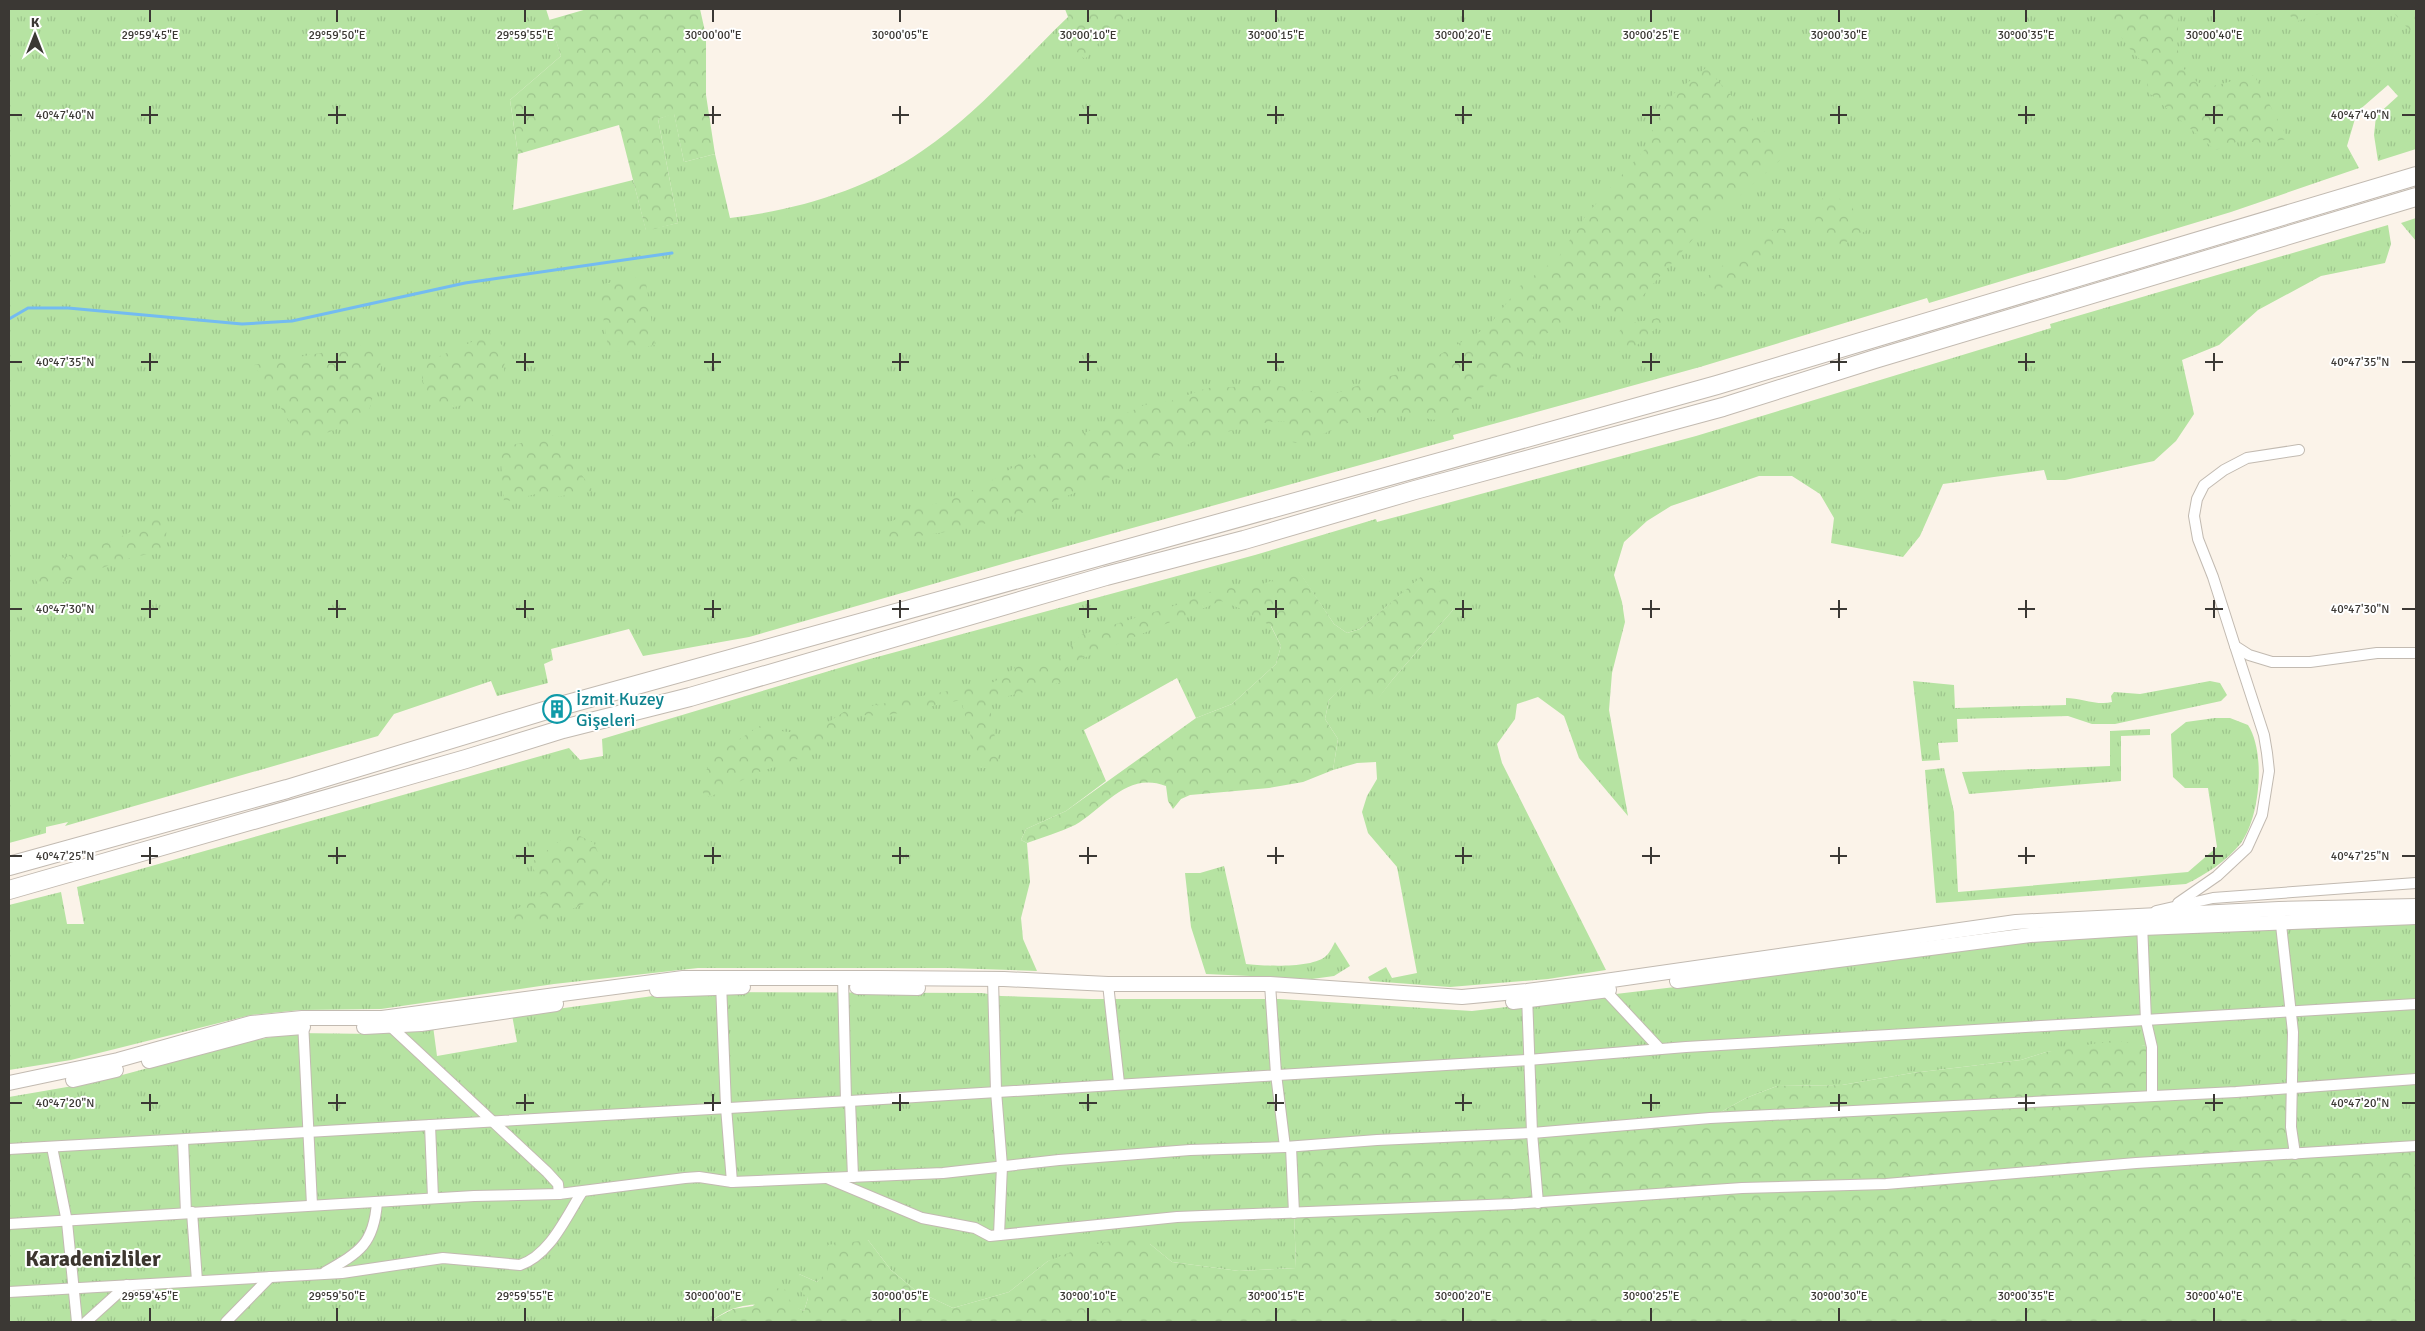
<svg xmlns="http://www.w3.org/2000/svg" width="2425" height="1331" font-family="Signika,sans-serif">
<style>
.grass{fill:url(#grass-tufts)}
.forest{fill:url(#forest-crowns)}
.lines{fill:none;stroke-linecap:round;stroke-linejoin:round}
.stream{stroke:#73bbf1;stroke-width:3}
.street-casing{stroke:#c2bab1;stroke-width:12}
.secondary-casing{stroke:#c2bab1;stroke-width:16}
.highway-casing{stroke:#c2bab1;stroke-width:20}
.street{stroke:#fff;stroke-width:10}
.secondary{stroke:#fff;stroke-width:14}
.highway{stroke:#fff;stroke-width:18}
.ticks{fill:none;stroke:#3b3834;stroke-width:2}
.labels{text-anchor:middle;stroke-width:4;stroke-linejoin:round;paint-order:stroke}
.culture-label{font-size:18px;fill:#0d838f;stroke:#fff;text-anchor:start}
.district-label{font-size:22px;font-weight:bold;fill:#3c362f;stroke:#fff}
.ticks-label{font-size:12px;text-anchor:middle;fill:#3b3834;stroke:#fff;stroke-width:4;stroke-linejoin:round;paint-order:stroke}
</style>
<defs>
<pattern id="grass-tufts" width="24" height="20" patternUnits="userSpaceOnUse" patternTransform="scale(1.25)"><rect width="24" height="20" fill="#b6e3a2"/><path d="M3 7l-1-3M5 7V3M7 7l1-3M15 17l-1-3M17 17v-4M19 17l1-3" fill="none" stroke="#9dc48c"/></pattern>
<pattern id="forest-crowns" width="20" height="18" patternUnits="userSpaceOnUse" patternTransform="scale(1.25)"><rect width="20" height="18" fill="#b6e3a2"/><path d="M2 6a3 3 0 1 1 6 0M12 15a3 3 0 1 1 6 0" fill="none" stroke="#9dc48c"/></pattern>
</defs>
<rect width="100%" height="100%" fill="#fbf3e9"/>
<g class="grass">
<path d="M9 9H546L561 56 510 100 518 154 513 210 633 180 646 230 678 223 658 119 674 113 684 162 715 154 730 218C797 210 866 190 922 151 977 114 1020 63 1068 17L1065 9H2416V149L2378 161 2374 135 2376 116 2398 96 2388 85 2357 112 2347 146 2359 168 2231 212 1929 303 1927 298 1700 367 1453 435 1454 439 1013 561 749 637 643 656 629 629 551 649 553 660 544 664 548 683 497 696 491 681 394 714 378 736 65 826 68 822 46 827V833L9 843Z"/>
<polygon points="2416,218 2416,241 2401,223"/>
<polygon points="2388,225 2391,244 2385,263 2321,276 2258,310 2219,345 2182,360 2194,414 2176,441 2154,461 2065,480 2047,480 2044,470 1943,484 1920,536 1903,557 1831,543 1834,518 1820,494 1792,476 1759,476 1671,506 1647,521 1624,542 1614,575 1622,602 1625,622 1612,673 1609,710 1628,816 1579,758 1564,716 1538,697 1517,704 1515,719 1497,744 1502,763 1606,970 1548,979 1450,987 1370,981 1368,977 1386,967 1392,978 1417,973 1397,867 1368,833 1362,812 1367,796 1377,779 1376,762 1357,763 1333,770 1338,739 1325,719 1329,700 1349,679 1378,698 1393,679 1453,610 1430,570 1360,629 1347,633 1334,624 1299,572 1252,589 1281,646 1276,664 1232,704 1196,718 1177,678 1084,730 1106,781 1066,811 1026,829 1021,840 1027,843 1030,882 1021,918 1023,939 1037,971 949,968 698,968 554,984 381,1009 301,1010 251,1015 71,1060 9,1070 9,905 61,892 67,924 84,924 77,887 569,748 580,760 603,756 602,739 866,660 1255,555 1376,519 1377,522 1696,436 2051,328 2050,324"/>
<path d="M1913 681 1954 685 1955 708 2066 705V698C2080 698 2098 706 2112 702L2111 696 2114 692 2140 694 2210 681 2220 683 2227 695 2221 701 2115 724H2092L2068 716 1957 719 1958 742 1938 743 1940 760 1922 761Z"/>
<path d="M2215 718H2230L2248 725C2266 753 2260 817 2241 843 2227 861 2205 875 2186 884L1936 903 1925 770 1944 768 1954 812 1958 892 2188 872 2217 847 2208 788H2185L2173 777 2171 734 2186 722Z"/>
<polygon points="2150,729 2150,735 2121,736 2121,781 1969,794 1962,772 2110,766 2110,731"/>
<path d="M1224 866 1246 964C1264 966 1314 969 1327 955 1330 952 1333 946 1335 942L1350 966 1334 976 1312 979 1206 974 1191 927 1185 873H1200Z"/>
<path d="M2416 917V1151L2295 1154 2152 1096V1047L2140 1045 2046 1052 2021 1060 1912 1073 1842 1085 1777 1086 1746 1098 1710 1118 1294 1213 1296 1268 1239 1271 1172 1262 1150 1244 1048 1261 1009 1292 953 1308 915 1290 891 1270 868 1240 817 1282 799 1274 808 1298 804 1311C785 1302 752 1302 732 1309 724 1312 716 1318 708 1322H9V1097L96 1082 245 1042 294 1033 376 1034 433 1026 437 1056 517 1042 512 1015 683 992 982 993 1001 996 1092 999H1279L1472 1011 1735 980 2071 934Z"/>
</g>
<g class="forest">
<polygon points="587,9 700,9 706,36 706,95 715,154 684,162 674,114 658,119 678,223 646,231 619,125 518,154 510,100 561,56 549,20"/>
<path d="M1069 9H1147L1111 28 1085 59C1067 46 1067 29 1069 9Z"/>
<polygon points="2109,9 2179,9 2177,48 2184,69 2197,82 2210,87 2254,75 2288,139 2258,143 2240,140 2226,147 2215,150 2149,93 2143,62 2133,53 2116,30"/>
<polygon points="2285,9 2326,9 2327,11 2295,22"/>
<polygon points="2390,9 2416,9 2416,37 2414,35"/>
<path d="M1706 68 1786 155 1702 229 1623 318 1614 316 1589 298 1580 302 1565 319 1545 335 1531 361 1491 379 1465 405 1448 417 1433 420 1414 415H1380L1350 422 1301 444 1288 441 1290 427 1284 421C1268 421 1254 425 1239 429 1179 443 1124 472 1067 496 1006 522 942 536 876 540L890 522 917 509 945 501 983 486 1046 447 1078 436 1144 405 1171 401 1207 388 1275 385 1309 392 1337 393 1373 380 1411 371 1488 327 1520 286 1558 258 1587 214 1646 148 1655 124 1672 95Z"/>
<path d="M1831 195 1849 203 1867 230 1841 245 1820 238C1815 224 1813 214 1819 200Z"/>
<path d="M1776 228 1789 230C1786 256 1739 278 1716 291L1705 294 1700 291 1701 282 1708 276Z"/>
<polygon points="645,276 655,345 609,353 598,285"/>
<path d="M1661 316 1665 318 1663 322 1636 346 1622 352 1616 350C1614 345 1615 343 1616 338 1622 318 1647 324 1661 316Z"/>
<path d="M492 333 505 349 504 374 486 394 474 402 447 409C429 395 420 389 422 364Z"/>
<polygon points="376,343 381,367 367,418 302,442 254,365"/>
<polygon points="554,435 593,491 549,498 544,492 504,502 500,448"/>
<path d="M154 512 165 516C168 532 167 539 159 553 117 556 82 581 40 587L34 577 45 564 114 540 151 522 148 514Z"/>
<path d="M1430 569 1448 592 1453 610 1393 679 1378 699 1361 705 1349 680 1329 700 1325 719 1338 739 1333 770 1303 782 1269 788 1190 795 1181 799 1173 809 1168 801 1166 786C1126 771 1105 808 1075 825 1060 832 1043 837 1027 843L1021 840 1026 829 1066 811 1196 718 1232 704 1276 664 1281 646 1271 626 1239 608 1221 601 1069 664 1063 682 989 701 999 763 989 768H979L961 700 899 713 881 716 863 715 848 719 810 755 756 773 710 797 704 794 700 788C708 752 733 745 759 726 796 737 814 734 845 711L994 682 1018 666 1034 662 1046 667 1062 656 1081 635 1186 602 1222 587 1251 588 1299 571 1334 624 1347 633 1360 629Z"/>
<polygon points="580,836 594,843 601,860 600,872 614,891 542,922 516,926 505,915 541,896 532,862 561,840"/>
<polygon points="2115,1040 2152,1047 2152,1096 2291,1088 2296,1154 2416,1151 2416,1322 708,1322 733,1309 753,1306 771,1287 786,1290 792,1305 804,1311 808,1298 800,1291 799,1274 817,1282 828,1271 826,1245 868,1240 891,1270 915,1290 953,1308 1009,1292 1048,1261 1084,1247 1133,1236 1150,1244 1172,1262 1239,1271 1296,1268 1294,1213 1285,1147 1710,1118 1746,1098 1777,1086 1842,1085 1912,1073 2021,1060 2046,1052"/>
</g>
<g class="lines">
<polyline class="stream" points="9,319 28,308 68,308 242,324 292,321 465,283 672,253"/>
<defs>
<g id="street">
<polyline points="2299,450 2247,458 2224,470 2204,485 2197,499 2194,516 2198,539 2213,577 2235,646 2249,655 2272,662 2310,662 2377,653 2416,653"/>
<polyline points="2178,903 2217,876 2247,848 2262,815 2269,771 2267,753 2264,735 2235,646"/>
<polyline points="2156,911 2213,898 2416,883"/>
<polyline points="2280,916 2293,1032 2291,1127 2295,1154"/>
<polyline points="2142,923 2146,1021 2152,1047 2152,1096"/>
<polyline points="843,978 846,1101"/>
<polyline points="993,979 996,1091 1002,1166 999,1235"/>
<polyline points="721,983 726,1107 732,1182"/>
<polyline points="1108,984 1119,1083"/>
<polyline points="1270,984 1276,1074 1285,1147"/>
<polyline points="1603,988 1660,1049"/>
<polyline points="1527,995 1532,1133 1538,1203"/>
<polyline points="303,1021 312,1205"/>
<polyline points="388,1024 547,1172 558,1184 559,1194"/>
<polyline points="850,1101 853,1177"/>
<polyline points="430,1125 433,1198"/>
<polyline points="183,1140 186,1213"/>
<polyline points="52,1147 67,1222 77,1322"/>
<polyline points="1291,1147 1294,1213"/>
<polyline points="9,1149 850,1101 1528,1060 1686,1047 2416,1004"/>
<polyline points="829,1179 922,1218 975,1228 990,1236 1177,1217 1513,1204 1742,1188 1886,1184 2136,1163 2416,1146"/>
<polyline points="192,1212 197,1281"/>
<polyline points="9,1224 474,1196 559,1194 685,1178 699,1177 732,1182 943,1173 1059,1160 1190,1150 1285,1147 1377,1140 1532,1133 1710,1118 2236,1092 2416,1079"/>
<path d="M325 1272C360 1252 374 1244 377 1202"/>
<path d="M9 1292 342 1273 443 1258 520 1265C550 1255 566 1217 582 1192"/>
<polyline points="86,1322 127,1285"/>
<polyline points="226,1322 270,1277"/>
</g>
<g id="secondary">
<polyline points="1677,981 2030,935 2142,928 2416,917"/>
<polyline points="857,987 918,988"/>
<polyline points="657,990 743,987"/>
<polyline points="1513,1002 1609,990"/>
<polyline points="364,1027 421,1024 556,1004"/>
<polyline points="149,1061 265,1030 303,1027"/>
<polyline points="73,1080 116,1070"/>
<polyline points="9,1083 118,1060 251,1023 302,1018 382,1018 683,978 880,978 1004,979 1108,984 1270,984 1462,997 1527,991 1598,982 2016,922 2279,909 2416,906"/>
</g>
<g id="highway">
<polyline points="9,866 287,789 557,707 1717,385 2416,176"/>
<polyline points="9,890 466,759 563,729 690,697 1106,576 1244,540 1415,490 1723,407 1875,359 2416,197"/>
</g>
</defs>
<use href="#street" class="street-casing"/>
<use href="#secondary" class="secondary-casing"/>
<use href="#highway" class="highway-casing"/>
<use href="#street" class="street"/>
<use href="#secondary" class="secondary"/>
<use href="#highway" class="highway"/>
</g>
<path class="ticks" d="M150 10V22M337 10V22M525 10V22M713 10V22M900 10V22M1088 10V22M1276 10V22M1463 10V22M1651 10V22M1839 10V22M2026 10V22M2214 10V22M150 106V124M337 106V124M525 106V124M713 106V124M900 106V124M1088 106V124M1276 106V124M1463 106V124M1651 106V124M1839 106V124M2026 106V124M2214 106V124M10 115H22M141 115H158M328 115H346M516 115H534M704 115H721M892 115H909M1079 115H1097M1267 115H1284M1455 115H1472M1642 115H1660M1830 115H1847M2018 115H2035M2205 115H2223M2402 115H2415M150 353V371M337 353V371M525 353V371M713 353V371M900 353V371M1088 353V371M1276 353V371M1463 353V371M1651 353V371M1839 353V371M2026 353V371M2214 353V371M10 362H22M141 362H158M328 362H346M516 362H534M704 362H721M892 362H909M1079 362H1097M1267 362H1284M1455 362H1472M1642 362H1660M1830 362H1847M2018 362H2035M2205 362H2223M2402 362H2415M150 600V618M337 600V618M525 600V618M713 600V618M900 600V618M1088 600V618M1276 600V618M1463 600V618M1651 600V618M1839 600V618M2026 600V618M2214 600V618M10 609H22M141 609H158M328 609H346M516 609H534M704 609H721M892 609H909M1079 609H1097M1267 609H1284M1455 609H1472M1642 609H1660M1830 609H1847M2018 609H2035M2205 609H2223M2402 609H2415M150 847V864M337 847V864M525 847V864M713 847V864M900 847V864M1088 847V864M1276 847V864M1463 847V864M1651 847V864M1839 847V864M2026 847V864M2214 847V864M10 856H22M141 856H158M328 856H346M516 856H534M704 856H721M892 856H909M1079 856H1097M1267 856H1284M1455 856H1472M1642 856H1660M1830 856H1847M2018 856H2035M2205 856H2223M2402 856H2415M150 1094V1111M337 1094V1111M525 1094V1111M713 1094V1111M900 1094V1111M1088 1094V1111M1276 1094V1111M1463 1094V1111M1651 1094V1111M1839 1094V1111M2026 1094V1111M2214 1094V1111M10 1103H22M141 1103H158M328 1103H346M516 1103H534M704 1103H721M892 1103H909M1079 1103H1097M1267 1103H1284M1455 1103H1472M1642 1103H1660M1830 1103H1847M2018 1103H2035M2205 1103H2223M2402 1103H2415M150 1308V1321M337 1308V1321M525 1308V1321M713 1308V1321M900 1308V1321M1088 1308V1321M1276 1308V1321M1463 1308V1321M1651 1308V1321M1839 1308V1321M2026 1308V1321M2214 1308V1321"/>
<defs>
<symbol id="building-ring" viewBox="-11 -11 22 22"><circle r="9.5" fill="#fff" stroke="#0f9aa8" stroke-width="1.5"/><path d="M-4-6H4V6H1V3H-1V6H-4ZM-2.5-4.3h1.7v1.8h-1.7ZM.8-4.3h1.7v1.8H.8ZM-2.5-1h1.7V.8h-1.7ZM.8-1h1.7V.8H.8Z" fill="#0f9aa8"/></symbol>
</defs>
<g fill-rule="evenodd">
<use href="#building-ring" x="541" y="693" width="32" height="32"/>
</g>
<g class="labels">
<g class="culture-label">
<text x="576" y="705">İzmit Kuzey<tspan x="576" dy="21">Gişeleri</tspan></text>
</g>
<g class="district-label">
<text x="93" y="1266">Karadenizliler</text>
</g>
</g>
<g class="ticks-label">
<text x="150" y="39">29°59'45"E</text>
<text x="337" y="39">29°59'50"E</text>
<text x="525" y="39">29°59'55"E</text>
<text x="713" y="39">30°00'00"E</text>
<text x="900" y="39">30°00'05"E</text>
<text x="1088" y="39">30°00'10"E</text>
<text x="1276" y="39">30°00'15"E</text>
<text x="1463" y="39">30°00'20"E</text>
<text x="1651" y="39">30°00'25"E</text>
<text x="1839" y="39">30°00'30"E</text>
<text x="2026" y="39">30°00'35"E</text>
<text x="2214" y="39">30°00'40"E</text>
<text x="65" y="119">40°47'40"N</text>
<text x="2360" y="119">40°47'40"N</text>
<text x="65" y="366">40°47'35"N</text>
<text x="2360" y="366">40°47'35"N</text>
<text x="65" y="613">40°47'30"N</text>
<text x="2360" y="613">40°47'30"N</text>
<text x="65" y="860">40°47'25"N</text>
<text x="2360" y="860">40°47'25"N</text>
<text x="65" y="1107">40°47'20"N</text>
<text x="2360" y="1107">40°47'20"N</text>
<text x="150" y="1300">29°59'45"E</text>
<text x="337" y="1300">29°59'50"E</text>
<text x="525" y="1300">29°59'55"E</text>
<text x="713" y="1300">30°00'00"E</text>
<text x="900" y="1300">30°00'05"E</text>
<text x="1088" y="1300">30°00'10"E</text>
<text x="1276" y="1300">30°00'15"E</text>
<text x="1463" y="1300">30°00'20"E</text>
<text x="1651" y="1300">30°00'25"E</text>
<text x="1839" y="1300">30°00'30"E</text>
<text x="2026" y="1300">30°00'35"E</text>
<text x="2214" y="1300">30°00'40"E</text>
</g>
<rect width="2425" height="1331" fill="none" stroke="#3b3834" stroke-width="20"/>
<g transform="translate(35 35)" stroke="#ffffff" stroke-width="4" paint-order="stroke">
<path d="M0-4L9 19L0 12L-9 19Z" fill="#3b3834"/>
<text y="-8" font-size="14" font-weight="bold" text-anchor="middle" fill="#3b3834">K</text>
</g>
</svg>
